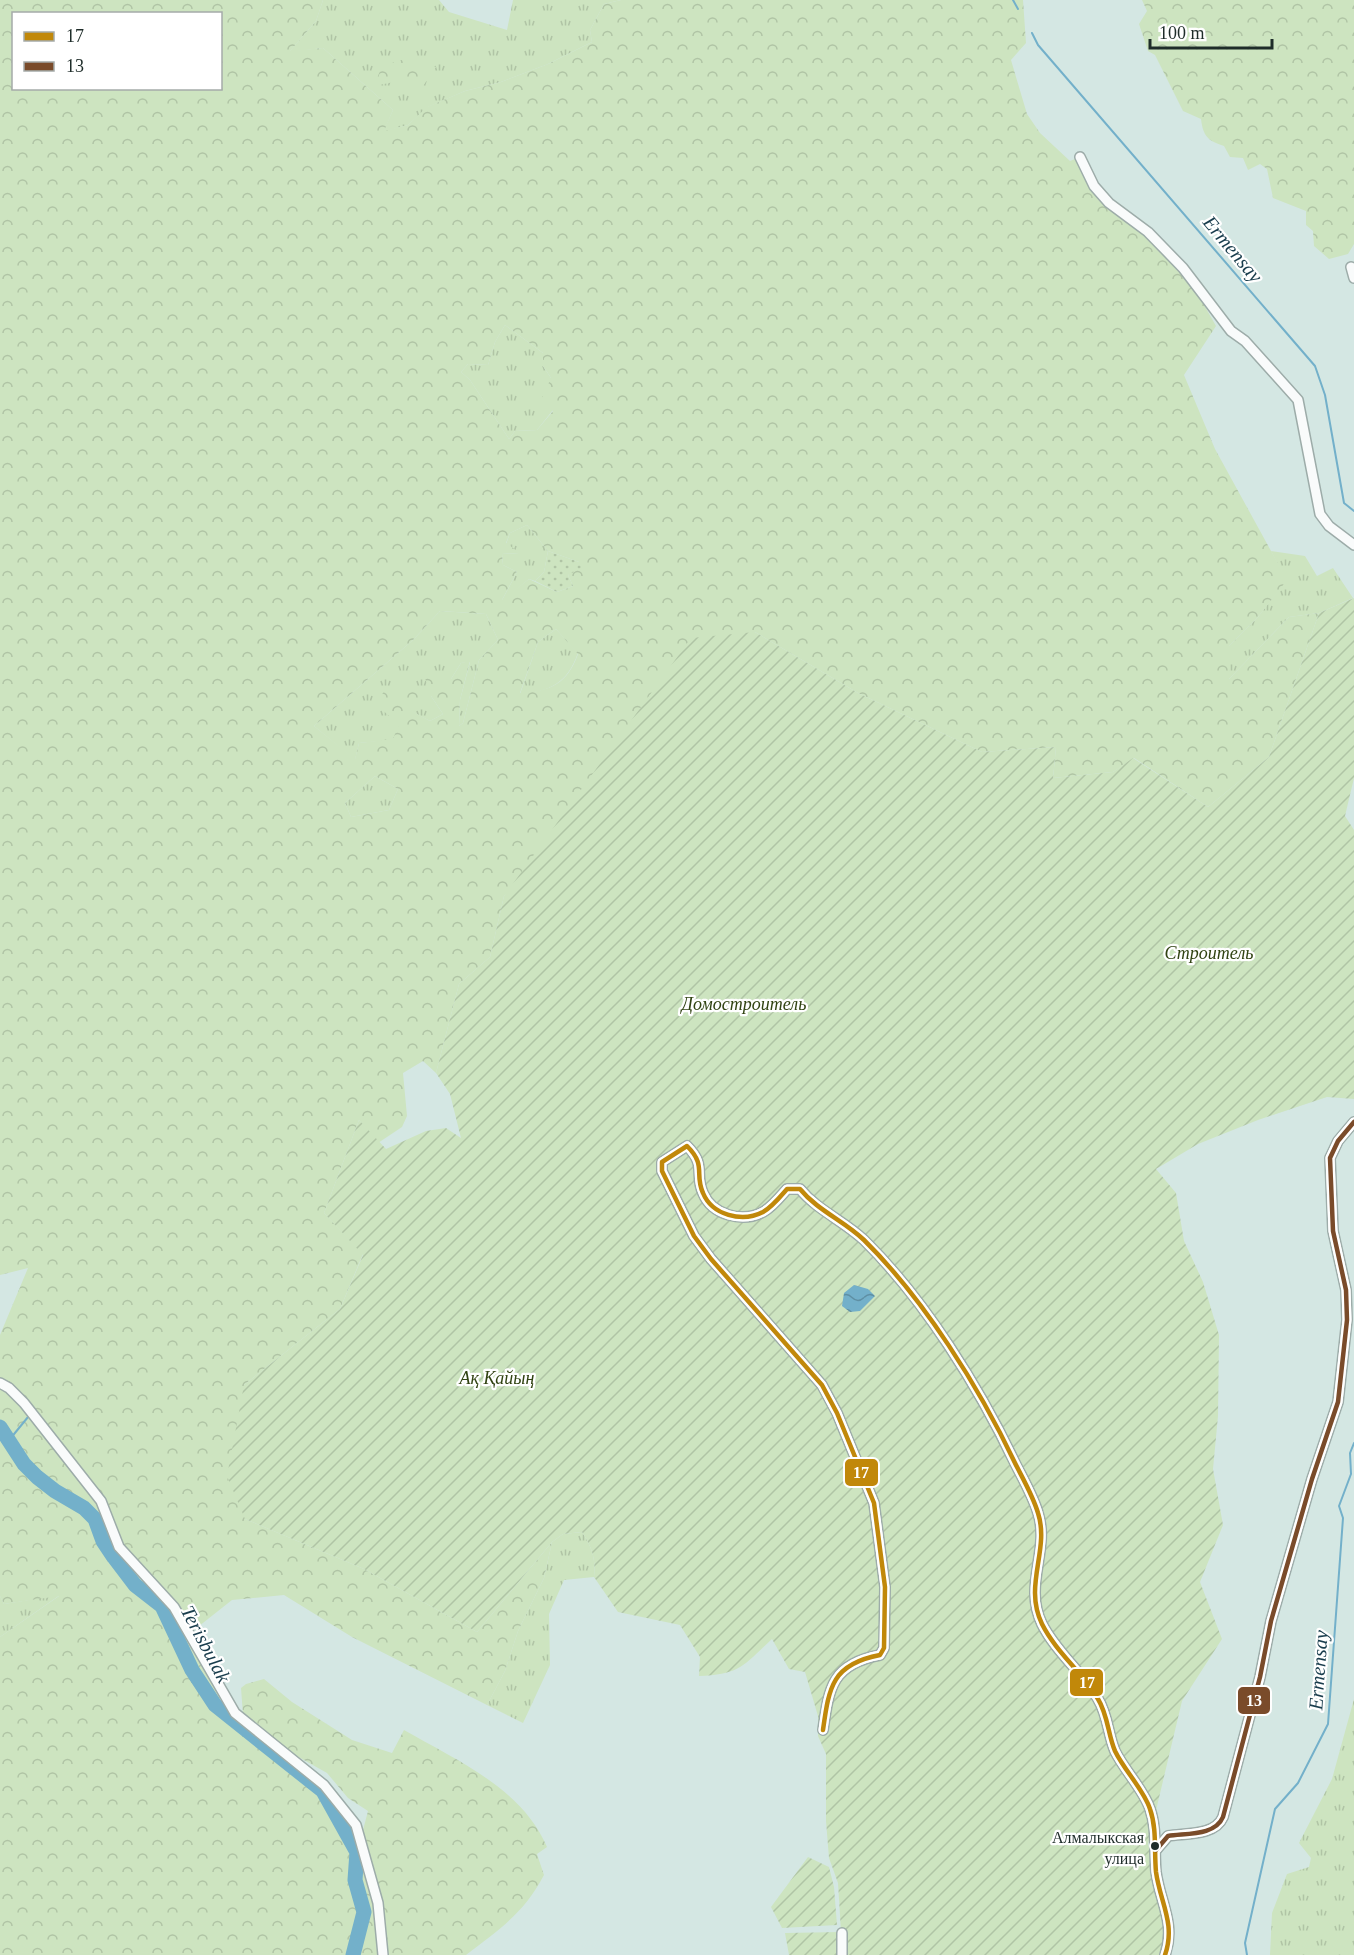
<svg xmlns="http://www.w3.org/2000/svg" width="1354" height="1955" font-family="'Times New Roman',serif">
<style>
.grass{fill:url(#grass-tufts)}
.forest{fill:url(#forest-crowns);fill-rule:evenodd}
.park{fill:url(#park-dots)}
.garden{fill:url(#garden-furrows)}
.water{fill:url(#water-waves)}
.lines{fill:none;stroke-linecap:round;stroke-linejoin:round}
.stream{stroke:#73b0ca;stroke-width:2}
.river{stroke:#73b0ca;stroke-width:15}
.minor-casing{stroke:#9daca9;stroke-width:12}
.minor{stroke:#f9fbfb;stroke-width:9}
.bus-1-casing{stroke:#fff;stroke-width:9}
.bus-2-casing{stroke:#fff;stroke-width:9}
.bus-1{stroke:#c1880a;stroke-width:4.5}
.bus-2{stroke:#7a4b2a;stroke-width:4.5}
.bus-dot{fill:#1e2c29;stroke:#fff;stroke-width:2}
.labels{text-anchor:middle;stroke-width:4.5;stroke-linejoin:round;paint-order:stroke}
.bus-label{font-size:16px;fill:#1e2c29;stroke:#fff;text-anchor:end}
.park-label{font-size:18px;font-style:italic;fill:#314312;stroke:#fff}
.water-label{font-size:20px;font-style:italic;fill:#193d4d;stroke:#fff}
.line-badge{stroke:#fff;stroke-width:2}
.badge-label{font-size:16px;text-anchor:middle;font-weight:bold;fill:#fff}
</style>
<defs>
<pattern id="grass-tufts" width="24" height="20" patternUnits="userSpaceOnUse" patternTransform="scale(1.5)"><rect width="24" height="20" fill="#cde4c0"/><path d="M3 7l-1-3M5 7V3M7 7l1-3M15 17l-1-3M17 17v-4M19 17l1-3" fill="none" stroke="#b0c4a5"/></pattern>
<pattern id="forest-crowns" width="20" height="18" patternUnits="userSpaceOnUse" patternTransform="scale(1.5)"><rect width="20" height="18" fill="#cde4c0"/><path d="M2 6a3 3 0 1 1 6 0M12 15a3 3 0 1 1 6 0" fill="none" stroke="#b0c4a5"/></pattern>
<pattern id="park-dots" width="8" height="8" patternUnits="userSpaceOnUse" patternTransform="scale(1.5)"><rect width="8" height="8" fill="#cde4c0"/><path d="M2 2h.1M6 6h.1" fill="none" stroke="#b0c4a5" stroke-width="1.8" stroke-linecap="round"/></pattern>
<pattern id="garden-furrows" width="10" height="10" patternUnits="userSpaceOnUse" patternTransform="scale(1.5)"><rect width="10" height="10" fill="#cde4c0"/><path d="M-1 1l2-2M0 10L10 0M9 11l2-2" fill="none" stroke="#b0c4a5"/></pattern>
<pattern id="water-waves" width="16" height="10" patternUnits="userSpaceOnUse" patternTransform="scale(1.5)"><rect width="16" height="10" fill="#73b0ca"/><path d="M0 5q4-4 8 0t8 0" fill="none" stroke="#5e8fa4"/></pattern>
</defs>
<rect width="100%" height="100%" fill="#d4e7e3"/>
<g class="grass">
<polygon points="323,0 439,0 449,12 507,30 513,0 621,0 604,4 590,30 592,42 548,64 501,82 465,91 428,107 408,125 383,132 393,110 323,48 289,52 316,21"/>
<polygon points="505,325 543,353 543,366 551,378 553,410 537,430 515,431 509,439 470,380 461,372 468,364 488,365 495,342"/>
<polygon points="527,525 548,551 544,572 535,581 529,579 501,602 517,572 503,565 502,554 519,553 506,544 510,533"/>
<polygon points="1271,551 1305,556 1317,576 1333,568 1353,598 1319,613 1289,617 1228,680 1229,646 1258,617 1286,580"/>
<polygon points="440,611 486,614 498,640 479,660 463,723 459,726 460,700 470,662 461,663 451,679 431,696 443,714 430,721 409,710 418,688 393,740 359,743 355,760 314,726 413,640"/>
<path d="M556 629 578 653C567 684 550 691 520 694L538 642Z"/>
<polygon points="375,776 398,789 389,810 351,817 345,803"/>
<path d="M582 1532C592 1547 596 1559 594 1577L564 1580 549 1614 550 1665 523 1723 487 1705 505 1671 518 1631 544 1578 552 1542 563 1534Z"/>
<polygon points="60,1595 0,1637 0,1596 4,1604"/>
<polygon points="1354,1699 1354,1955 1270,1955 1272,1913 1287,1874 1309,1867 1311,1858 1299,1843 1332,1779"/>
</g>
<g class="forest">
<path d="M0 0H323L316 21 290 51 323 48 393 110 384 131 408 125 427 107 465 91 501 82 548 64 592 42 590 30 604 4 621 0H1023L1026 43 1011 60 1027 114 1040 133 1070 161 1080 157 1094 186 1183 268 1216 326 1184 375 1215 449 1287 580 1258 617 1229 646V679L1289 617 1319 613 1269 757 1208 807 1134 758 1113 772 1053 778 1056 747 982 752 858 693 755 632 504 896 490 957 459 984 436 1073 423 1061 403 1073 407 1116 402 1127 378 1143 359 1120 324 1213 363 1254 340 1309 244 1385 245 1519 364 1569 477 1632 552 1542 544 1578 518 1631 505 1671 487 1705 352 1637 284 1595 232 1600 189 1634 235 1713 324 1785 356 1825 375 1891 363 1830 368 1811 348 1798 327 1773 295 1755 243 1715 241 1688 246 1684 264 1679 292 1702 352 1740 392 1753 404 1730C456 1760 522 1788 547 1847L537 1854 544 1875C524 1913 500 1929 466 1955H0V1637L59 1596 4 1604 0 1596V1335L28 1268 0 1275ZM14 14H220V88H14ZM505 325 543 353V366L551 378 541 400 553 411 537 430 515 431 509 439 470 380 461 372 468 364 488 365 495 342ZM527 525 548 551 579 562 568 575 573 586 557 592 529 579 502 600 517 572 503 565 502 554 520 553 506 543 510 533ZM440 611 486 614 498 640 479 660 463 723 459 726 460 700 470 661 461 663 451 679 423 672 431 696 443 714 430 721 410 710 422 703 418 688 388 686 375 704 399 724 393 739 359 743 355 759 314 726 413 640ZM556 629 578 654C567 684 551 691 520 693L538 642ZM375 776 398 789 389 810 351 817 345 803Z"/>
<path d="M1142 0H1354V244L1348 254 1329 259 1314 246 1313 231 1306 225V211L1273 198 1267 169 1260 164 1248 170 1243 158 1230 157 1224 146C1208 141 1203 136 1201 119L1183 111 1155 55 1148 51 1139 24 1147 11Z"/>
<polygon points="405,59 436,67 419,92 399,81 374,86 382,66"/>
</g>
<polygon class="park" points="548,551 579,562 583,567 568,575 573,586 557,592 535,581 544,572"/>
<g class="garden">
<path d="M1354 598V778L1345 816 1354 830V1099L1327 1097 1258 1120 1198 1144 1156 1169 1176 1193 1184 1241 1203 1282 1219 1335 1218 1416 1213 1469 1223 1525 1200 1582 1222 1639 1182 1701 1148 1844 1169 1916 1165 1955H789L785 1933 841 1932 838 1883 829 1858 826 1821V1754L818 1736V1716L805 1672 789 1669 772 1639C744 1665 740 1675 699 1676L700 1657 680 1625 618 1612 594 1577C596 1559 592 1547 582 1532L563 1534 552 1542 477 1632 364 1569 245 1519 227 1476 244 1385 340 1309 363 1255 324 1213 359 1120 386 1149 426 1131 446 1128 461 1138 450 1094 436 1073 459 984 490 957 504 896 691 638 755 632 858 693 982 752 1056 747 1053 778 1113 772 1133 758 1208 807 1269 757 1319 613Z"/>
<polygon points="808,1857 829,1867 834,1887 837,1925 782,1928 771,1907"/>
</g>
<polygon class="water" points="854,1285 868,1289 875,1296 860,1311 850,1312 842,1306 844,1293"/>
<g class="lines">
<g class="stream">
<polyline points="1013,0 1018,9"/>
<polyline points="1032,33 1038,45 1315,366 1325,395 1344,503 1354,511"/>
<polyline points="10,1439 28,1417"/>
<polyline points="1247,1955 1245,1943 1275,1809 1298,1783 1328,1724 1343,1518 1339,1506 1351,1474 1350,1453 1354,1443"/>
</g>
<polyline class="river" points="0,1427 24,1464 37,1477 55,1491 84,1508 95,1519 103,1541 113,1556 135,1585 162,1606 192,1670 215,1705 323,1791 357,1852 355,1880 364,1912 353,1955"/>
<defs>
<g id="minor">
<polyline points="1080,157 1094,186 1109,203 1148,232 1183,268 1231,331 1245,341 1298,400 1320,514 1329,526 1354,545"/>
<polyline points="1351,267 1354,278"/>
<polyline points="0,1383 9,1388 24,1403 101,1501 119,1547 174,1607 235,1713 324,1785 356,1825 378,1903 383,1955"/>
<path d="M823 1730C829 1687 832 1664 880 1655L884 1648 885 1587 874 1503 837 1413 822 1385 711 1259 694 1236 662 1171V1162L687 1146C707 1166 694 1173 703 1193 712 1215 742 1223 763 1212 772 1207 780 1197 787 1189H800C817 1210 844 1221 864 1240 924 1299 979 1387 1015 1463 1023 1479 1033 1496 1038 1513 1050 1550 1023 1585 1042 1624 1056 1652 1082 1672 1098 1699 1108 1715 1108 1735 1115 1751 1124 1770 1144 1790 1150 1809 1157 1829 1154 1851 1156 1872 1160 1902 1176 1924 1165 1955"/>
<path d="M1156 1850 1168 1836C1186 1833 1215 1836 1223 1817L1260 1677 1271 1621 1312 1479 1338 1402 1347 1320 1346 1290 1333 1231 1330 1158 1338 1141 1354 1122"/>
<polyline points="842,1933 842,1955"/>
</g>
</defs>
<use href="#minor" class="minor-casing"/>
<use href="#minor" class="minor"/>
<defs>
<path id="bus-1" d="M823 1730C829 1687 832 1664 880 1655L884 1648 885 1587 874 1503 837 1413 822 1385 711 1259 694 1236 662 1171V1162L687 1146C707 1166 694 1173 703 1193 712 1215 742 1223 763 1212 772 1207 780 1197 787 1189H800C817 1210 844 1221 864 1240 924 1299 979 1387 1015 1463 1023 1479 1033 1496 1038 1513 1050 1550 1023 1585 1042 1624 1056 1652 1082 1672 1098 1699 1108 1715 1108 1735 1115 1751 1124 1770 1144 1790 1150 1809 1157 1829 1154 1851 1156 1872 1160 1902 1176 1924 1165 1955"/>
<path id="bus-2" d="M1156 1850 1168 1836C1186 1833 1215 1836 1223 1817L1260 1677 1271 1621 1312 1479 1338 1402 1347 1320 1346 1290 1333 1231 1330 1158 1338 1141 1354 1122"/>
</defs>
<use href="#bus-1" class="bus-1-casing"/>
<use href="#bus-2" class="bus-2-casing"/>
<use href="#bus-1" class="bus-1"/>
<use href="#bus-2" class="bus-2"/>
</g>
<circle class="bus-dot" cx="1155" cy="1846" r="5"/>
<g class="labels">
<g class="bus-label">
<text x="1144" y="1843">Алмалыкская<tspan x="1144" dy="21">улица</tspan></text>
</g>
<g class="park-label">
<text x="1209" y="959">Строитель</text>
<text x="744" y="1010">Домостроитель</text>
<text x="497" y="1384">Ақ Қайың</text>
</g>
<g class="water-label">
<text transform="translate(1233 249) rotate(50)" y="7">Ermensay</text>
<text transform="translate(206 1644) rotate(62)" y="7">Terisbulak</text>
<text transform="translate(1318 1670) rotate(-86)" y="7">Ermensay</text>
</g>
</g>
<g class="line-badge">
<rect x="844" y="1458" width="35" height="29" rx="6" fill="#c1880a"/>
<rect x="1069" y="1668" width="35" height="29" rx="6" fill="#c1880a"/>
<rect x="1237" y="1686" width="34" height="29" rx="6" fill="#7a4b2a"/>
</g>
<g class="badge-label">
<text x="861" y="1478">17</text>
<text x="1087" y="1688">17</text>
<text x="1254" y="1706">13</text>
</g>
<rect x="12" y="12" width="210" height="78" fill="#ffffff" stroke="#a5aba9" stroke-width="1.5"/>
<rect x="24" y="32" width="30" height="9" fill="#c1880a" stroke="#a5aba9" stroke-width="1.5"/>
<text x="66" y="42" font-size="18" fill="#1e2c29">17</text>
<rect x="24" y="62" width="30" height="9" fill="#7a4b2a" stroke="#a5aba9" stroke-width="1.5"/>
<text x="66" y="72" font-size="18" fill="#1e2c29">13</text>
<path d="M1150 39v9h122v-9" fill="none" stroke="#1e2c29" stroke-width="3"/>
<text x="1159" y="39" font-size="18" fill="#1e2c29" stroke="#ffffff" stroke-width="4.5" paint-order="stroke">100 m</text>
</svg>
